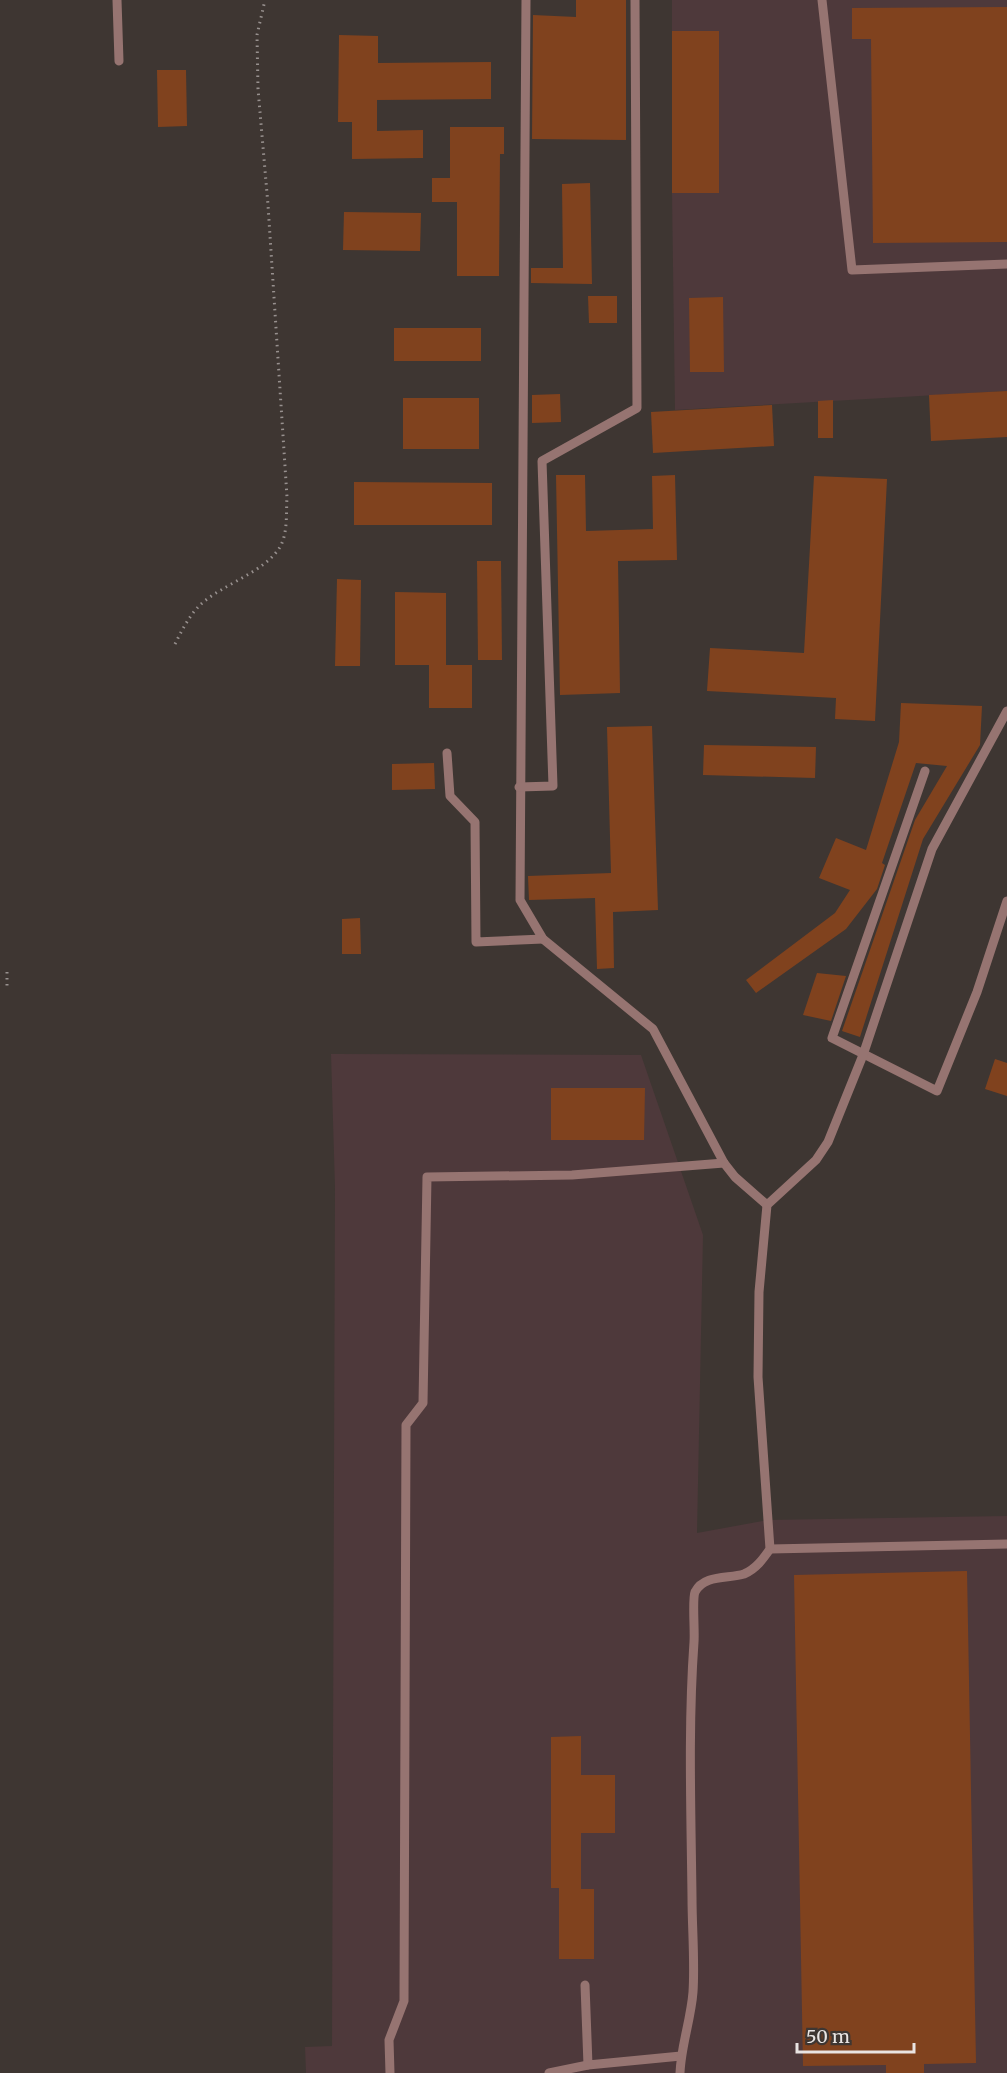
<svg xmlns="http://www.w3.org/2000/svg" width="1007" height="2073" font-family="Merriweather,serif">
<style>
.industrial{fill:#4e393b}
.building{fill:#80421e}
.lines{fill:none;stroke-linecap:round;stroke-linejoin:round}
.path{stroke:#98918f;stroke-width:3;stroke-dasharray:1.5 4.5;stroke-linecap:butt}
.service{stroke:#967471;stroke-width:9}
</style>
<rect width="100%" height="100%" fill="#3e3632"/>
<g class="industrial">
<polygon points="672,0 1007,0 1007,391 675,410 672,193"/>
<polygon points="331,1054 641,1055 703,1235 697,1533 768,1520 1007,1516 1007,2073 306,2073 305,2047 332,2046 335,1187"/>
</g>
<g class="building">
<polygon points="576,0 626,0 626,140 532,139 533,15 576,17"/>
<polygon points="1007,7 1007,242 873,243 871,39 852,39 852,8"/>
<rect x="672" y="31" width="47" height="162"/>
<polygon points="339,35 378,36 378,63 491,62 491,99 377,100 377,131 423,130 423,158 352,159 352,122 338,122"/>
<polygon points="157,70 186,70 187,126 158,127"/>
<polygon points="450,127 504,127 504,154 500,154 499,276 457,276 457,202 432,202 432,178 450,178"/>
<polygon points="590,183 592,284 531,283 531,268 563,268 562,184"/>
<polygon points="344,212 421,213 420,251 343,250"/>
<polygon points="588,296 617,296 617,323 589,323"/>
<polygon points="723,297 724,372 690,372 689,298"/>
<rect x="394" y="328" width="87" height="33"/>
<polygon points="1007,391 1007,437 931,441 929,395"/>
<polygon points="560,394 561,422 532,423 532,395"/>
<rect x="403" y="398" width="76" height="51"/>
<polygon points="833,400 833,438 818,438 818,401"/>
<polygon points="772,405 774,446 653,453 651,412"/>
<polygon points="556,475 585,475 586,531 653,529 652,476 675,475 677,560 618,561 620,693 560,695"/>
<polygon points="814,476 887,479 875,721 835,719 836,698 707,691 710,648 804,653"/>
<polygon points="354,482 492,483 492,525 354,525"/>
<polygon points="477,561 501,561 502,660 478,660"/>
<polygon points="337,579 361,580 360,666 335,666"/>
<polygon points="395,592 446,593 446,665 472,665 472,708 429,708 429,665 395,665"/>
<polygon points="901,703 982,706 980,745 923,839 860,1037 842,1031 915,820 947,766 916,763 882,863 885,865 877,889 846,929 756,993 746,980 835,913 850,890 819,878 836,838 866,850 899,742"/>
<polygon points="652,726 658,910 613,912 614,968 597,969 595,898 529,900 528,876 611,873 607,727"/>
<polygon points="704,745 816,747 815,778 703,775"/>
<polygon points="434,763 435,789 392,790 392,764"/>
<polygon points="360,918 361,954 342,954 342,919"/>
<polygon points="817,973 846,976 831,1021 803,1015"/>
<polygon points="995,1059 1007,1063 1007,1096 985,1089"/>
<polygon points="551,1088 645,1088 644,1140 551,1140"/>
<polygon points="967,1571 976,2063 924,2064 924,2073 886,2073 886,2065 803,2066 794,1575"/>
<polygon points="581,1736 581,1775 615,1775 615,1833 581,1833 581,1889 594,1889 594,1959 559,1959 559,1888 551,1888 551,1737"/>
</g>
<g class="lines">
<g class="path">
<path d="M175 644C182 630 189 616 200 605 221 585 265 572 280 547 288 533 286 513 287 497L268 205 258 89 257 35 265 0"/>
<polyline points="7,972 7,989"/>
</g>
<g class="service">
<polyline points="117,0 119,61"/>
<polyline points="526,0 520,900 543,939 653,1029 724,1163 735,1177 767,1205"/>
<polyline points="822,0 852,270 1007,264"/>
<polyline points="447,753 450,796 475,822 476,942 543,939"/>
<polyline points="925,771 832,1038 937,1091 977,992 1007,901"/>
<polyline points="519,787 553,786 542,461 637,408 635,0"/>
<polyline points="770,1549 1007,1544"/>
<polyline points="585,1985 588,2065"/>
<polyline points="390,2073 389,2040 404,2001 406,1425 423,1403 427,1177 572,1175 724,1163"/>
<polyline points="549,2073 588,2065 681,2056"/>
<path d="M680 2073C681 2046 691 2019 693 1992 695 1961 692 1928 692 1897 691 1812 688 1726 694 1642 695 1631 692 1599 695 1592 704 1574 729 1579 744 1574 756 1569 763 1559 770 1549L758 1377 759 1292 767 1205 816 1160 828 1142 863 1055 932 849 1007 711"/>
</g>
</g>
<path d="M797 2043v9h117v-9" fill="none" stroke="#e9e4e2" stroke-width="3"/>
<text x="806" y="2043" font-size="18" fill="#e9e4e2" stroke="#3e3632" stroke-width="4.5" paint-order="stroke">50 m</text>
</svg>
